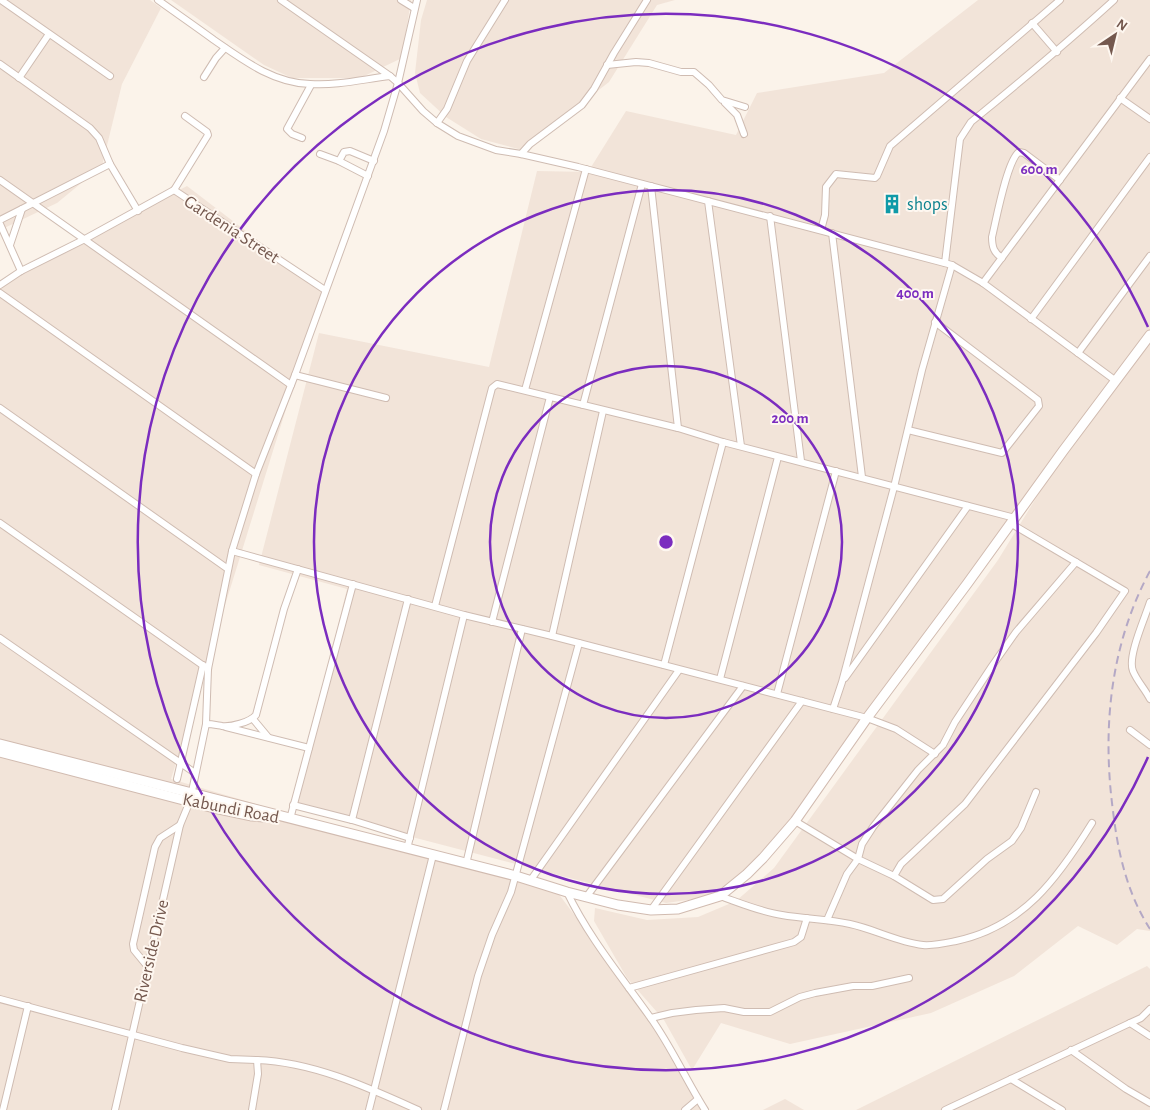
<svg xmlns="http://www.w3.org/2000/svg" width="1150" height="1110" font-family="'Alegreya Sans',sans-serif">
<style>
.residential{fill:#f2e4d9}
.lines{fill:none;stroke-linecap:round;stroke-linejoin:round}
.street-casing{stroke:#cfbcb2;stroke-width:8}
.secondary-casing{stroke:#d1bbb0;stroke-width:11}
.street{stroke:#fff;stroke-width:6}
.secondary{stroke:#fff;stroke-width:9}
.rail{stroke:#b4a8c5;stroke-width:2;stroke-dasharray:8 5;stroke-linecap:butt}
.ring{fill:none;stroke:#7b2cbf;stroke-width:2.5}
.labels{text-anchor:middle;stroke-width:4;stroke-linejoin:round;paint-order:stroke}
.culture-label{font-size:18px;fill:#0d838f;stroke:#fef7f0;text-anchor:start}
.street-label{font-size:18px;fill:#74584e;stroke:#fef7f0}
.centre{fill:#7b2cbf;stroke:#fef7f0;stroke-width:2.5}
.ring-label{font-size:15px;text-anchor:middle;font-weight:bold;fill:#7b2cbf;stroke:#fef7f0;stroke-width:4;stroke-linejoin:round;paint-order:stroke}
</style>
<rect width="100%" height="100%" fill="#fbf3ea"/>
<g class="residential">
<polygon points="0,0 150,0 161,8 122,84 102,166 57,203 0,230"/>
<polygon points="171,0 411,0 402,58 360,78 292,78 264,65"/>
<polygon points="427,0 675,0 657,5 609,82 522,150 481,139 446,117 420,93 415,73 421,20"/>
<polygon points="978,0 1150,0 1150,931 1137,929 1117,945 1078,926 1014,976 931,1013 790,1044 721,1023 692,1070 664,1020 627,978 594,921 595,908 647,920 698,917 736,901 774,868 998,560 1057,464 770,852 717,896 666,903 293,806 347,589 259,565 319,333 489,367 537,171 588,172 626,111 736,135 757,93 884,73"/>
<polygon points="187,186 323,290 171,779 558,893 655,1023 705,1110 0,1110 0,283"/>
<polygon points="1147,966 1150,969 1150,1110 856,1110"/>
<polygon points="785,1099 804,1110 763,1110"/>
</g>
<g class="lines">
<defs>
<g id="street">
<polyline points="1,0 110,76"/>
<path d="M158 0C176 13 195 26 214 40 243 60 273 83 310 84 337 86 364 79 390 76L398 83 423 111 437 123 458 136 496 150 521 154 578 167 952 265 983 283 1116 381"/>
<polyline points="281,0 390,76"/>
<polyline points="401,0 414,8"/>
<polyline points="1032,23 1057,52"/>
<polyline points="0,64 90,128 99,138 110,164 0,220"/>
<polyline points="607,65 636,62 649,63 681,72 694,72 709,85 722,100 745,107"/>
<polyline points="204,77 216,58 225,48"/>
<polyline points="19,78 49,34"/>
<polyline points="1120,98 1150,119"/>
<polyline points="725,103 737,115 744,134"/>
<polyline points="437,123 447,109 467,61 505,0"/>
<polyline points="302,138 292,134 287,129 311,85"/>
<polyline points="320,154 339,161 368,176"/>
<polyline points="521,154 530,144 582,105 594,89 614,53 647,0"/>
<polyline points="339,161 344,152 350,151 374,161"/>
<polyline points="110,164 138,211"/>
<polyline points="0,180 291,385"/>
<polyline points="651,186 678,428"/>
<polyline points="174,190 208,135 207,132 185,116"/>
<polyline points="708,201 741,446"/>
<polyline points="770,216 801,461"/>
<polyline points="0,224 21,271"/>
<polyline points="821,230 825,215 826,187 836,174 875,178 877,176 890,146 1060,0"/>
<polyline points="832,233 862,477"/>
<polyline points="10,245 22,209"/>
<path d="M1002 258C994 253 992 247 992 237 996 221 1007 160 1019 152L1024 153 1060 180"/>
<path d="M945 263 960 139 971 122C1020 82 1068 42 1114 0"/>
<polyline points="983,283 1150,59"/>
<polyline points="0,285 21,271 85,239 174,190 325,290"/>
<polyline points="0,293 256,474"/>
<polyline points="1031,319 1150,157"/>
<polyline points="1078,353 1150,256"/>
<polyline points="295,375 386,398"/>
<polyline points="525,390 586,169"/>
<polyline points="583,405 642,184"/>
<polyline points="0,408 228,569"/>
<polyline points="908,430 1002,453 1039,406 1038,400 935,322"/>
<polyline points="0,523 208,669"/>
<polyline points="232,551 464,615 552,636 867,718 896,729 935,754"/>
<path d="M1150 602C1145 618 1127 657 1133 671 1137 681 1145 689 1150 699"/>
<polyline points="435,606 492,388 497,384 678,428 723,442 1015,518"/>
<polyline points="492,622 550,397"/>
<polyline points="552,636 603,411"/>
<polyline points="0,638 195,773"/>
<polyline points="664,665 723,442"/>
<polyline points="845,678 968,506"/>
<polyline points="720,679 778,457"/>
<polyline points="777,694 836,471"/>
<polyline points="833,709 842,682 894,487 922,370 952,265"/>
<polyline points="253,719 268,737"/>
<path d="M206 724C212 724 216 725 222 726 231 727 250 722 256 715L284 609 298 569"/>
<polyline points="226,727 309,748"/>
<polyline points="1130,730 1150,745"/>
<polyline points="177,779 203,665"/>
<polyline points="1036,792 1021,828 1012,841 987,859 943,899 933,900 894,876 858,859 862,844 873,827 918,770 943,745 955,722 992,666 1016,632 1076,562"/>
<polyline points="293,805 352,820 410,838"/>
<polyline points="290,819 353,584"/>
<polyline points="352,820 408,599"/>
<polyline points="795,821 858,859 847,874 827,920"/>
<polyline points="407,849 464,615"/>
<polyline points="466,864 522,629"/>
<polyline points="894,876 901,864 965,804 1096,633 1125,591 1010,523"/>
<polyline points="530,881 679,670"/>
<path d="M567 892C589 938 621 976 650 1017 671 1046 686 1080 705 1110"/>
<polyline points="587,896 743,686"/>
<path d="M720 896C740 903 761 912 782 915 805 919 827 919 850 924 874 929 897 942 923 945 933 946 946 943 956 941 1023 927 1058 878 1092 823"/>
<polyline points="651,910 802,701"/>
<polyline points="148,967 134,950 133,944 155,847 160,838 180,825"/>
<polyline points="629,988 794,942 801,937 807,918"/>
<polyline points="0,999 182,1048 230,1059 257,1060"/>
<polyline points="651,1018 672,1013 696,1010 724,1008 744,1012 770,1012 800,997 815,993 853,986 872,986 909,978"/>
<polyline points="1130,1023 1141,1018 1150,1009"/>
<polyline points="1071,1050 1126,1089 1150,1103"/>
<polyline points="1011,1079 1062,1110"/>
<polyline points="3,1110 28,1006"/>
<polyline points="115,1110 180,825 190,801 206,724 208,669 232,551 256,474 295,375 384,131 398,83 417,0"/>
<path d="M252 1110 258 1074 257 1060C313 1062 367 1087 418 1110"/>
<polyline points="369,1110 433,855"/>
<polyline points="444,1110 478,976 492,935 511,892 579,643"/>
<polyline points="685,1110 698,1099"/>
<polyline points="945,1110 1130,1023 1150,1036"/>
</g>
<g id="secondary">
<polyline points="0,744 516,876 567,892 618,905 651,910 678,909 720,896 747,874 763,858 795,821 867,718 967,584 1063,451 1150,335"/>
<polyline points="0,752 214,808 252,816 264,817"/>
</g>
</defs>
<use href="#street" class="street-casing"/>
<use href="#secondary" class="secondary-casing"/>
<use href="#street" class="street"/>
<use href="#secondary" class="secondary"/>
<path class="rail" d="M1150 571C1110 645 1102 729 1113 811 1118 853 1127 893 1150 929"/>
</g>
<g class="ring">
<circle cx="666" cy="542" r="176"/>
<circle cx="666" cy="542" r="352"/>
<path d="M1148 757A528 528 0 1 1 1148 327"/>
</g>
<defs>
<symbol id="building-bare" viewBox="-9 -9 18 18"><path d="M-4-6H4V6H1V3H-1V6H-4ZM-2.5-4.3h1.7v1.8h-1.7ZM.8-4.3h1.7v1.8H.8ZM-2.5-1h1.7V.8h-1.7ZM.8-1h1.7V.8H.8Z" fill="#0f9aa8" stroke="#fef7f0" stroke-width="2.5" paint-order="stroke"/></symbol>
</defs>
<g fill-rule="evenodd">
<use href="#building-bare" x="878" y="190" width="28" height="28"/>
</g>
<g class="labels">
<g class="culture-label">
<text x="907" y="210">shops</text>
</g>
<g class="street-label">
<text transform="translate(232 229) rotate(33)" y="6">Gardenia Street</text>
<text transform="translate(231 808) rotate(11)" y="6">Kabundi Road</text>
<text transform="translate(151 951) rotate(-77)" y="6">Riverside Drive</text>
</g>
</g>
<circle cx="666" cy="542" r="8" class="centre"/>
<g class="ring-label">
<text x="1039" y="174">600 m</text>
<text x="915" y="298">400 m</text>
<text x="790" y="423">200 m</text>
</g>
<g transform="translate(1115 35) rotate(35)" stroke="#fef7f0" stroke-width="4" paint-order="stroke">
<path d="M0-4L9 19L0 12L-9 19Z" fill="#74584e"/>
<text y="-8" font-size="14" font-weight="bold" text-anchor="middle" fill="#74584e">N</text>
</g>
</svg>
